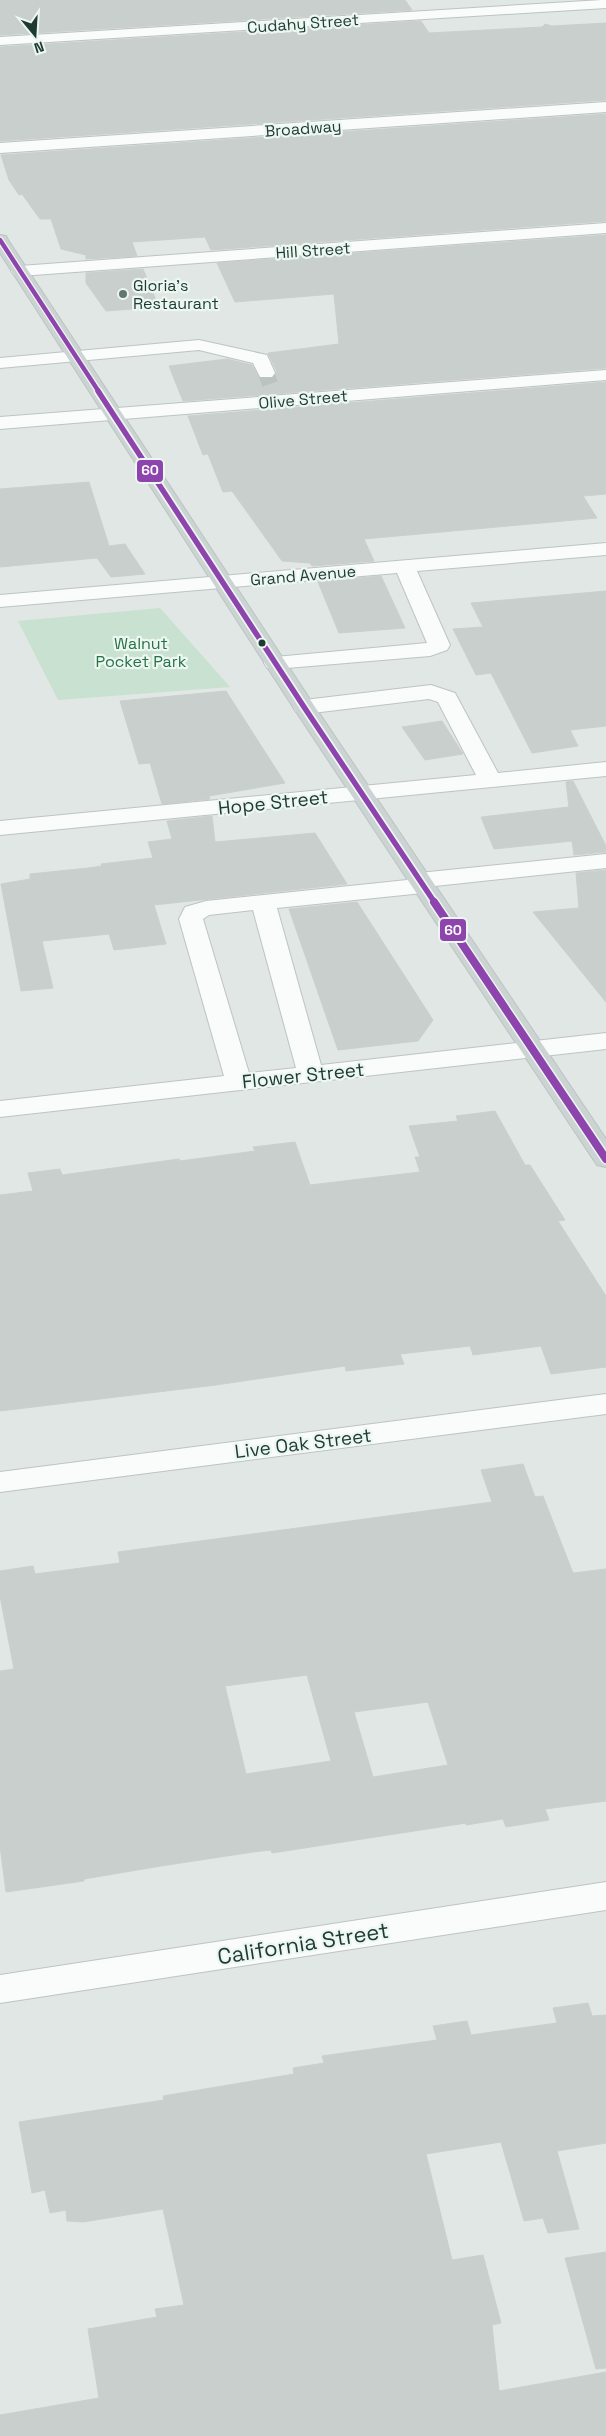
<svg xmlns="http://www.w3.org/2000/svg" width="606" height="2436" font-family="'Space Grotesk',sans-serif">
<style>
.green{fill:#c8e1d1}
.building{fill:#c9cfcd;stroke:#c9d0cd;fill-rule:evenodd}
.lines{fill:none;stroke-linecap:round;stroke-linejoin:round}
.minor-tunnel{stroke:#b9c4c1;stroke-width:16;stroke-dasharray:16 8;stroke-linecap:butt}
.minor-casing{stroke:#bdc4c1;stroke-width:2}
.major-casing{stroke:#bac4c1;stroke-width:2}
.minor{fill:#fafbfb;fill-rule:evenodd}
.major{fill:#cbd4d2;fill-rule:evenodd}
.bus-1-far2-casing{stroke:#edf7f2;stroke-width:7}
.bus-1-far1-casing{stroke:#edf7f2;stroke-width:9}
.bus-1-casing{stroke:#edf7f2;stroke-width:11}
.bus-1-far2{stroke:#8e44ad;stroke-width:4.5}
.bus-1-far1{stroke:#8e44ad;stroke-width:5.5}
.bus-1{stroke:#8e44ad;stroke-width:8}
.poi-dot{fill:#627771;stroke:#edf7f2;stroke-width:2}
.bus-dot{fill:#1e3a33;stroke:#edf7f2;stroke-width:2}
.labels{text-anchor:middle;stroke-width:4.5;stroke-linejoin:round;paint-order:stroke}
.far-street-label{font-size:16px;fill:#1e3a33;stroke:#edf7f2}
.far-poi-label{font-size:16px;fill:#1e3a33;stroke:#edf7f2;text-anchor:start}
.far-park-label{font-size:16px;fill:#287147;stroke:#edf7f2}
.street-label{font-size:19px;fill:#1e3a33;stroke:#edf7f2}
.near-street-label{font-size:22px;fill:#1e3a33;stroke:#edf7f2}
.line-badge{stroke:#edf7f2;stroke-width:2}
.badge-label{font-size:14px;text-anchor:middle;font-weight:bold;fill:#fff}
</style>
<rect width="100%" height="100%" fill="#e0e7e4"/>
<polygon class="green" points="160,608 230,687 58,700 18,621"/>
<g class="building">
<polygon points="0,0 405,0 412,10 0,35"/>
<polygon points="421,21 429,33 542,27 545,24 552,26 606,23 606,100 0,141 0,47"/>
<polygon points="606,114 606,221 211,250 205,237 132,242 137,256 86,259 86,255 61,249 51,219 40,219 22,194 19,195 9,180 1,155"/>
<polygon points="606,235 606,368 183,401 169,366 227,359 252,365 260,379 272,379 277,372 268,353 339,344 334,294 235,302 217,263"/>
<polygon points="143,269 159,307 106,311 86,283 86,273"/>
<polygon points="606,382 606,494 583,496 597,518 364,539 374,561 312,566 310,563 282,561 232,491 223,492 208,454 203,455 188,416"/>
<polygon points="89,482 109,546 125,544 145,574 111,577 97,558 0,567 0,489"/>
<polygon points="381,576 405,628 339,633 318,582"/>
<polygon points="606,591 606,726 570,730 578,746 532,753 491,673 476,675 453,629 483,627 471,603"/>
<polygon points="226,691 285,783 209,796 210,799 162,804 150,763 139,764 120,701"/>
<polygon points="442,721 463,754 425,760 402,727"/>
<polygon points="573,781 606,846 606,852 574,855 572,841 494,849 481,817 569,807 566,782"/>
<polygon points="212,816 215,842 315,833 347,884 154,905 166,944 114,950 109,934 42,941 53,988 21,991 1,884 30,879 30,874 88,868 102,866 101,864 153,858 148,842 172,839 167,821"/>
<polygon points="606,870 606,1002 533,912 579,908 576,873"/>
<polygon points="357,902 433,1020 418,1041 338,1050 289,909"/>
<polygon points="495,1111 525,1165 530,1165 565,1220 558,1221 606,1296 606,1367 551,1374 541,1346 473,1355 470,1346 400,1354 404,1364 346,1371 345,1366 216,1385 0,1411 0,1195 33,1191 28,1173 60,1169 62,1175 179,1159 180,1161 255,1151 253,1147 295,1142 310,1185 420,1172 415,1157 420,1157 409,1126 458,1121 456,1116"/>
<path d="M523 1464 535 1497 543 1496 573 1573 606 1569V1801L545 1809 549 1820 506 1827 503 1819 466 1825V1823L272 1853 271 1850 253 1852 161 1866 84 1879V1881L6 1892 0 1846V1671L14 1669 0 1596V1571L33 1566 35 1574 120 1563 118 1552 492 1502 481 1470ZM307 1675 331 1761 246 1774 225 1686ZM428 1702 448 1765 373 1777 354 1712Z"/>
<polygon points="588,2003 592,2016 606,2015 606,2143 557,2151 579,2229 548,2233 543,2218 524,2221 501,2142 426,2154 452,2260 483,2255 501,2323 492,2325 499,2391 606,2372 606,2436 0,2436 0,2415 99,2398 88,2329 157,2317 155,2309 184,2305 163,2209 83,2222 67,2221 66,2210 50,2213 45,2190 32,2193 19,2122 164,2100 163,2096 294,2074 293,2068 324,2063 322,2056 437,2040 433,2026 467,2021 471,2035 557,2023 553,2008"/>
<polygon points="606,2252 606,2368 596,2369 565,2258"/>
</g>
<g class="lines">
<polyline class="minor-tunnel" points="266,373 270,384"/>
<defs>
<g id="minor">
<polygon points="602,0 606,0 606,8 0,45 0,37"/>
<polygon points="606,102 606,112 0,153 0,143"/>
<polygon points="606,223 606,233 20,276 14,275 11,271 14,267 20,266"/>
<polygon points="199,340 267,355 275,373 272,377 260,377 253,363 199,350 0,368 0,358"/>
<polygon points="606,370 606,380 0,429 0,417"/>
<polygon points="606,543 606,555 417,571 450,645 447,650 430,656 275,669 267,668 264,663 267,658 275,657 427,643 397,573 0,607 0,595"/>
<polygon points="431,685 455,693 498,773 606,762 606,776 0,835 0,821 476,775 438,702 429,699 304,714 296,712 293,707 296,702 304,700"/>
<path d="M606 854V868L435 886 431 891 423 893 277 908 321 1065 606 1033V1049L0 1117V1101L224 1076 179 919 185 907 206 901 407 880 411 875 419 873ZM253 910 296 1068 249 1073 203 919 209 915Z"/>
<polygon points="606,1394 606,1414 0,1492 0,1472"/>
<polygon points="606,1882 606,1910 0,2003 0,1975"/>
</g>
<polygon id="major" points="0,235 6,236 8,240 315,707 606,1139 606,1167 597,1165 593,1159 293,707 0,253"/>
</defs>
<use href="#minor" class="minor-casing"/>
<use href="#major" class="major-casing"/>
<use href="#minor" class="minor"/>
<use href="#major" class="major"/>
<defs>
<polyline id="bus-1-far2" points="0,240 99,392"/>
<polyline id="bus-1-far1" points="98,391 304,707 435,903"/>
<polyline id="bus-1" points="434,902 606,1159"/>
</defs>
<use href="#bus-1-far2" class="bus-1-far2-casing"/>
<use href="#bus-1-far1" class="bus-1-far1-casing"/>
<use href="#bus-1" class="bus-1-casing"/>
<use href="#bus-1-far2" class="bus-1-far2"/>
<use href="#bus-1-far1" class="bus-1-far1"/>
<use href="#bus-1" class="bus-1"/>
</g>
<circle class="poi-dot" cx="123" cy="294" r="5"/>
<circle class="bus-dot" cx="262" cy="643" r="4.5"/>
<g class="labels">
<g class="far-street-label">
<text transform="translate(303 23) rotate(-4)" y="6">Cudahy Street</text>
<text transform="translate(303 128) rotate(-4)" y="6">Broadway</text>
<text transform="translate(313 250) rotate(-4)" y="6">Hill Street</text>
<text transform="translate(303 399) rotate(-5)" y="6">Olive Street</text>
<text transform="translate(303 575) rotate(-5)" y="6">Grand Avenue</text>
</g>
<g class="far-poi-label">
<text x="133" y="291">Gloria's<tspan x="133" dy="18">Restaurant</tspan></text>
</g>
<g class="far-park-label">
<text x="141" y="649">Walnut<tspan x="141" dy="18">Pocket Park</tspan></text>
</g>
<g class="street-label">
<text transform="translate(273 802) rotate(-6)" y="7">Hope Street</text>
<text transform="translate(303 1075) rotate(-6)" y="7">Flower Street</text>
<text transform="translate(303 1443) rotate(-7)" y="7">Live Oak Street</text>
</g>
<g class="near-street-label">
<text transform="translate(303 1943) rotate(-9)" y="8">California Street</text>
</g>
</g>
<g class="line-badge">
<rect x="136" y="459" width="28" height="24" rx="5" fill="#8e44ad"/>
<rect x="439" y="918" width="28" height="24" rx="5" fill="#8e44ad"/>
</g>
<g class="badge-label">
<text x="150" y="475">60</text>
<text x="453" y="935">60</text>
</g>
<g transform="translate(35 35) rotate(162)" stroke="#edf7f2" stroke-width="4" paint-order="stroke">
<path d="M0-4L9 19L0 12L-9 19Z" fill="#1e3a33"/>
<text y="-8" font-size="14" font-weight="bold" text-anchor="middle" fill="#1e3a33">N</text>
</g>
</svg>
